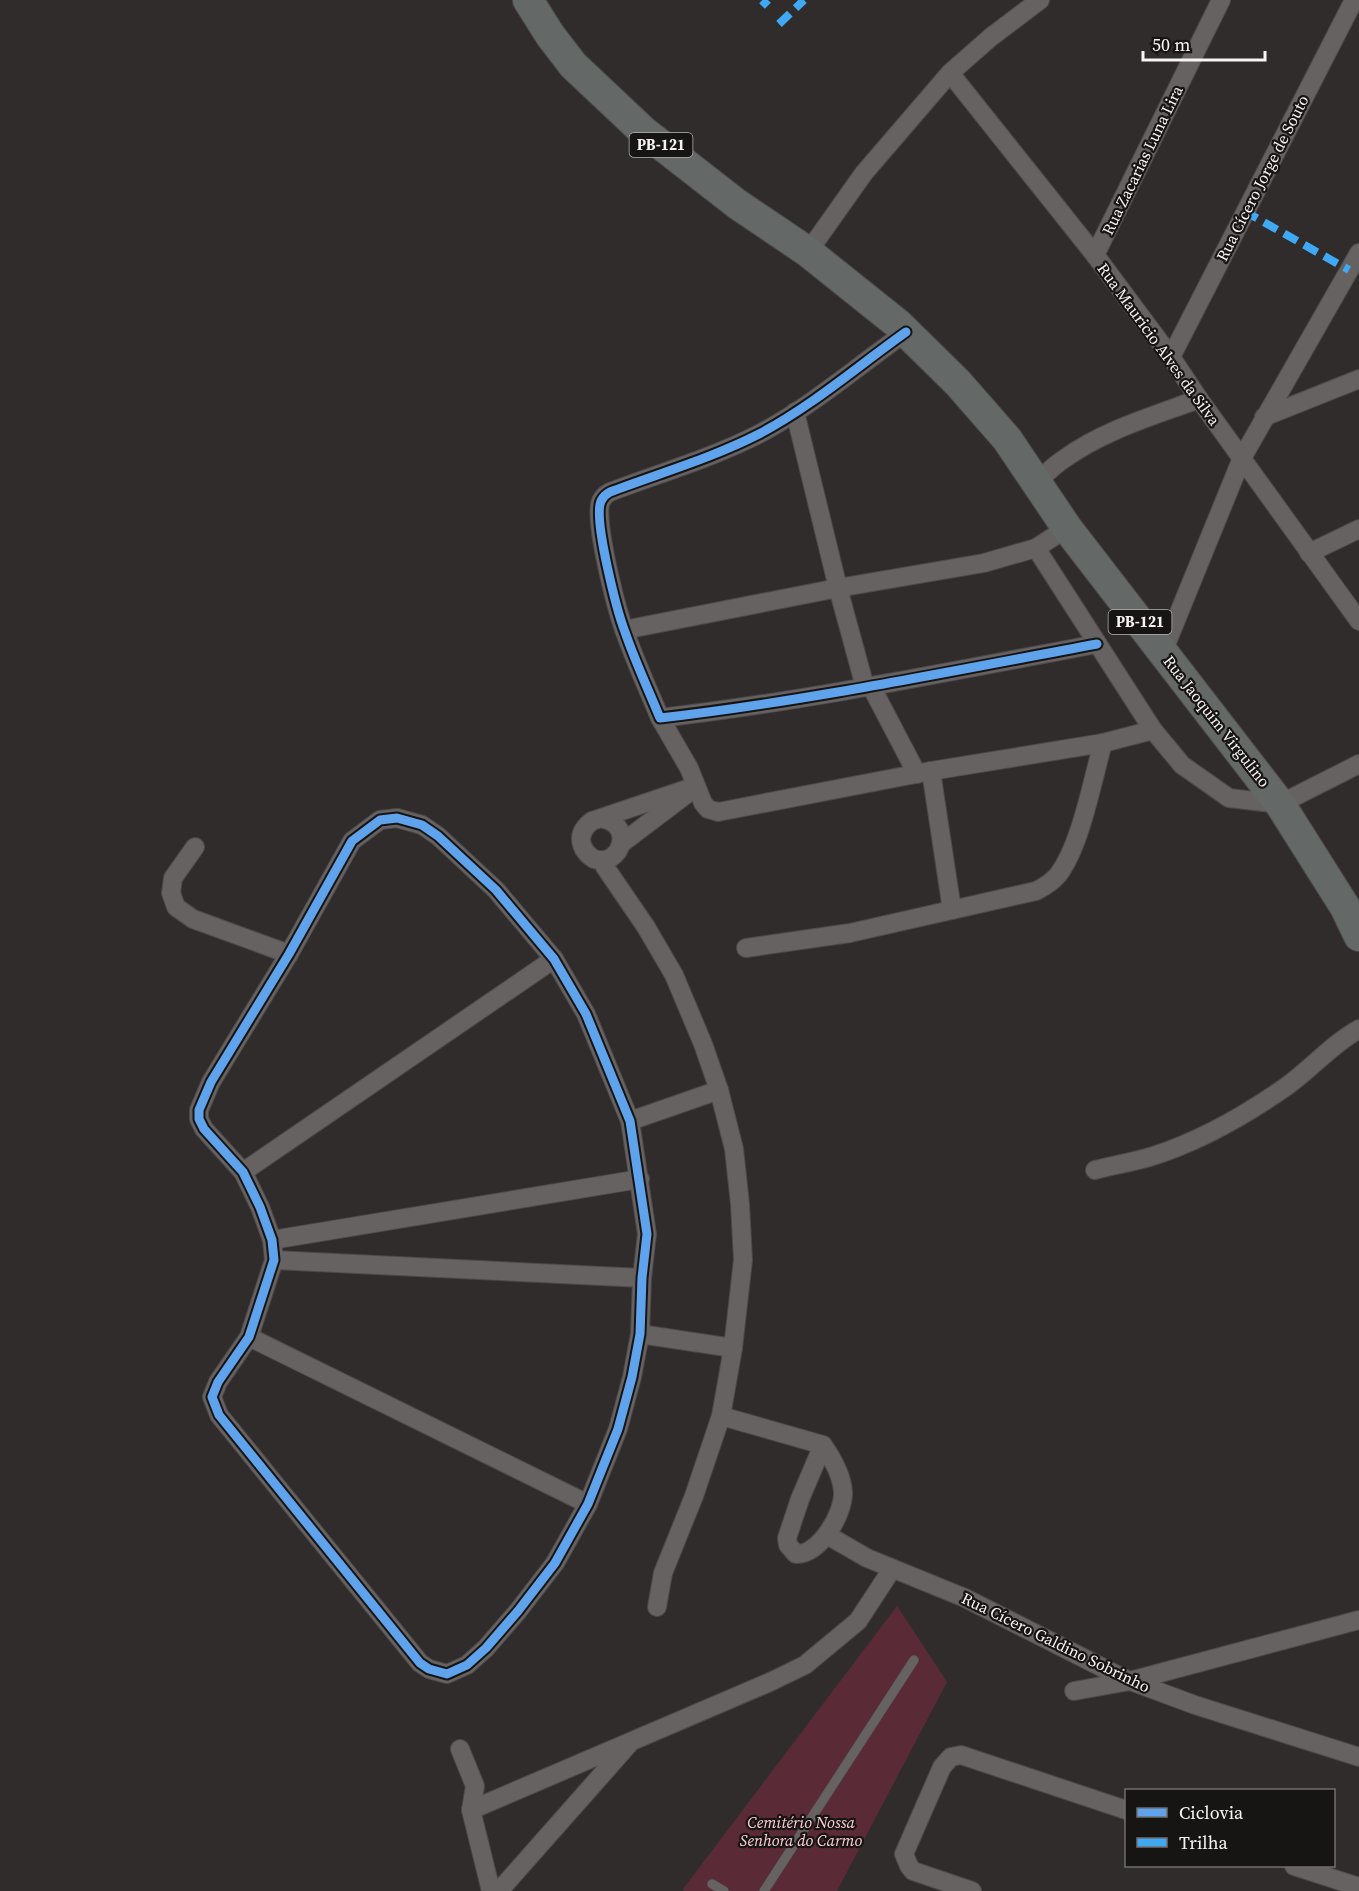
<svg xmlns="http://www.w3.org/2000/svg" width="1359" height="1891" font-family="'Source Serif 4',serif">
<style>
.green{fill:#5a2b36}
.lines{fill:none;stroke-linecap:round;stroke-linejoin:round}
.lane-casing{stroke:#4d494a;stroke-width:10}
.street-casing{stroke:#4d494a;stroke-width:20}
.primary-casing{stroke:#4d494a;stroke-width:32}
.lane{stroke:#666262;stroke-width:9}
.street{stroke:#666262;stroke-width:18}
.primary{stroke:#646867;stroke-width:30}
.quiet{stroke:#3fa9f5;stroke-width:8;stroke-dasharray:15 8;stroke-linecap:butt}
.cycleway-casing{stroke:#171414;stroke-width:13}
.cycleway{stroke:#60a3ed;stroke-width:9}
.labels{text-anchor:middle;stroke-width:4.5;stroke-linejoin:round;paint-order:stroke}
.shield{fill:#171414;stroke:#b5b0b1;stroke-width:1.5}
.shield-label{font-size:15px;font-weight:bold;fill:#f9f3f4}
.street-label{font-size:16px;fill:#f9f3f4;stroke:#171414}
.park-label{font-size:16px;font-style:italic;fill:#fecfd6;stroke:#171414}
</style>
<rect width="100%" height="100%" fill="#302c2c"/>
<polygon class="green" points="897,1606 947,1682 837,1891 684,1891 683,1889"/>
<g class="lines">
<defs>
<g id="lane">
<polyline points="712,1884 724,1891"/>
<polyline points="764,1891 914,1660"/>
</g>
<g id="street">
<polyline points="950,73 1095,255 1171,357 1199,399 1359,621"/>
<polyline points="808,252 864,173 950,73 991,37 1040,0"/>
<polyline points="1095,255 1221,0"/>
<path d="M906 332C858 366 812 406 759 434 712 458 660 473 610 492 606 494 603 497 601 501 593 519 617 611 625 632 635 661 648 689 660 718 807 701 952 671 1097 644"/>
<polyline points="1171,357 1354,0"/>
<polyline points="795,412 838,588 865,687"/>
<polyline points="1264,417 1359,379"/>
<path d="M1036 483C1045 475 1054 465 1064 459 1104 430 1153 416 1199 399"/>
<polyline points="1036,548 1153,730"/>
<polyline points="1309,553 1359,529"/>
<polyline points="624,630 838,588 984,563 1036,548 1067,528"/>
<polyline points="1163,652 1242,458 1359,253"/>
<polyline points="871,686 917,774"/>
<polyline points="660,718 689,768 703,803 708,809 718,812 931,771 1103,743 1153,730 1182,765 1229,798 1280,804 1359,764"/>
<polyline points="931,771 952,910"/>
<polygon points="397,818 422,825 438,836 496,890 554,959 586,1014 630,1121 647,1234 642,1278 640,1334 632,1377 618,1429 588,1504 555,1563 518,1611 486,1648 467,1665 447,1674 429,1669 420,1663 219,1415 212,1397 218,1382 249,1337 274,1260 272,1240 260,1207 243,1172 204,1129 199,1119 199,1110 211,1082 289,954 352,841 380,820"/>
<path d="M603 819C635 825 621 868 594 859 589 856 584 851 582 845 579 835 584 827 592 821L696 786"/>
<polyline points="622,843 688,793"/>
<polyline points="195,847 173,878 171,893 176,907 193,919 289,954"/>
<polyline points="603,860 605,867 646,927 674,975 703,1044 719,1090 734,1149 740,1204 743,1260 733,1348 721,1416 694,1496 663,1573 657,1607"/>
<path d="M746 948 850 933 1036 891C1044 887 1052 882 1058 875 1081 845 1092 781 1103 743"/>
<polyline points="630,1121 719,1090"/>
<path d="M1095 1170C1114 1165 1134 1162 1153 1156 1200 1141 1247 1114 1287 1086 1312 1068 1332 1044 1359 1029"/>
<polyline points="243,1172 554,959"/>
<polyline points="272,1240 640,1179"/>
<polyline points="274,1260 642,1278"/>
<polyline points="640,1334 733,1348"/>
<polyline points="249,1337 588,1504"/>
<path d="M721 1416 823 1445C832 1458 842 1475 843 1492 844 1513 820 1555 796 1554L788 1545 787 1538 800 1499 823 1445"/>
<polyline points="827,1535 867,1558 965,1598 1125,1679 1195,1705 1359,1757"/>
<polyline points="1074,1691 1130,1681 1359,1620"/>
<polyline points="460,1749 475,1786 471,1810"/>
<polyline points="1294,1866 1359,1887"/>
<polyline points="491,1891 471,1810 770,1682 805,1665 858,1621 892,1569"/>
<polyline points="499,1891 629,1744"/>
<polyline points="972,1891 913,1871 909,1866 904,1854 942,1767 951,1757 961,1755 1126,1810"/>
</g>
<polyline id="primary" points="528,0 550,35 573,65 642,130 737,204 808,252 898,324 958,383 1007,439 1067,528 1280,804 1345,907 1359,936"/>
</defs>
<use href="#lane" class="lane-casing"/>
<use href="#street" class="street-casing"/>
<use href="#primary" class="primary-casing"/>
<use href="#lane" class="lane"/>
<use href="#street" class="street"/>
<use href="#primary" class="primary"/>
<g class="quiet">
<polyline points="762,6 768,0"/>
<polyline points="779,24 804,0"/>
<polyline points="1244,211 1349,270"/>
</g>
<defs>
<g id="cycleway">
<path d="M906 332C858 366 812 406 759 434 712 458 660 473 610 492 606 494 603 497 601 501 593 519 617 611 625 632 635 661 648 689 660 718 807 701 952 671 1097 644"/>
<polygon points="397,818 422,825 438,836 496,890 554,959 586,1014 630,1121 647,1234 642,1278 640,1334 632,1377 618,1429 588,1504 555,1563 518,1611 486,1648 467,1665 447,1674 429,1669 420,1663 219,1415 212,1397 218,1382 249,1337 274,1260 272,1240 260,1207 243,1172 204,1129 199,1119 199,1110 211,1082 289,954 352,841 380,820"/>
</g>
</defs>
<use href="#cycleway" class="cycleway-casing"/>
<use href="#cycleway" class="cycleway"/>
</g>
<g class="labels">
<g class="shield">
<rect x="629.5" y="133" width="63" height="24" rx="4.5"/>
<rect x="1108.5" y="610" width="63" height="24" rx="4.5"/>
</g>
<g class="shield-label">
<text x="661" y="150">PB-121</text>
<text x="1140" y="627">PB-121</text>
</g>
<g class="street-label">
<text transform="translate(1142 160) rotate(-64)" y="6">Rua Zacarias Luna Lira</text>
<text transform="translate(1262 178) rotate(-63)" y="6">Rua Cícero Jorge de Souto</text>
<text transform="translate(1159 344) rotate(54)" y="6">Rua Mauricio Alves da Silva</text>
<text transform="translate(1217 721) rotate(52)" y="6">Rua Jaoquim Virgulino</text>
<text transform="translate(1056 1642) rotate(26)" y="6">Rua Cícero Galdino Sobrinho</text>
</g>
<g class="park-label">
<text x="801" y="1828">Cemitério Nossa<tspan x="801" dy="18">Senhora do Carmo</tspan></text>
</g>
</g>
<rect x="1125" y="1789" width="210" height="78" fill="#171414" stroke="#716d6e" stroke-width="1.5"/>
<rect x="1137" y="1808" width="30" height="9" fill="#60a3ed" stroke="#716d6e" stroke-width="1.5"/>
<text x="1179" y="1819" font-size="18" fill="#f9f3f4">Ciclovia</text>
<rect x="1137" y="1838" width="30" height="9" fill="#3fa9f5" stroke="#716d6e" stroke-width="1.5"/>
<text x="1179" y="1849" font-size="18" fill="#f9f3f4">Trilha</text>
<path d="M1143 51v9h122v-9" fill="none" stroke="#f9f3f4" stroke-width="3"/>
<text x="1152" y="51" font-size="18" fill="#f9f3f4" stroke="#171414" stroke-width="4.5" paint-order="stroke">50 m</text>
</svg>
